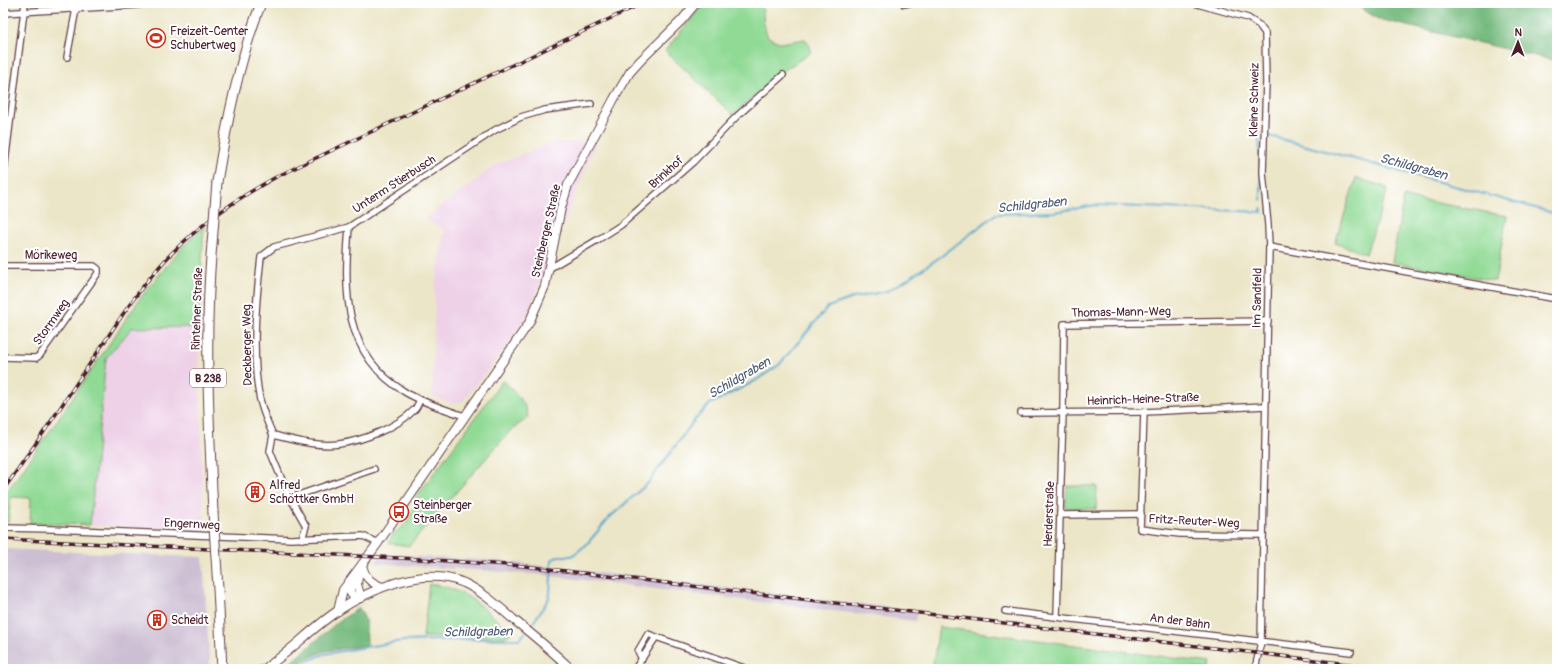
<svg xmlns="http://www.w3.org/2000/svg" width="1560" height="672" font-family="Pangolin,sans-serif">
<style>
.built{fill:#eed0e7}
.industrial{fill:#ccbed3}
.green{fill:#91da95;stroke:#6e7c60}
.forest{fill:#74ba7e;stroke:#5f6c54}
.lines{fill:none;stroke-linecap:round;stroke-linejoin:round}
.stream{stroke:#53a5ce;stroke-width:2}
.street-casing{stroke:#623d43;stroke-width:8}
.secondary-casing{stroke:#623d43;stroke-width:10}
.primary-casing{stroke:#623d43;stroke-width:11}
.street{stroke:#fff;stroke-width:5.5}
.secondary{stroke:#fff;stroke-width:8}
.primary{stroke:#fff;stroke-width:9}
.rail-casing{stroke:#4a1f2b;stroke-width:3.5}
.rail{stroke:#fff;stroke-width:2;stroke-dasharray:6;stroke-linecap:butt}
.primary-bridge-casing{stroke:#623d43;stroke-width:11;stroke-linecap:butt}
.primary-bridge{stroke:#fff;stroke-width:9}
.labels{text-anchor:middle;stroke-width:4;stroke-linejoin:round;paint-order:stroke}
.shield{fill:#fff;stroke:#80626b;stroke-width:1}
.shield-label{font-size:11px;font-weight:bold;fill:#4a1f2b}
.poi-label{font-size:12px;fill:#4a1f2b;stroke:#fff;text-anchor:start}
.street-label{font-size:12px;fill:#4a1f2b;stroke:#fff}
.water-label{font-size:13px;font-style:italic;fill:#4e5b74;stroke:#fff}
</style>
<rect width="100%" height="100%" fill="#fff"/>
<filter id="ink" filterUnits="userSpaceOnUse"><feTurbulence type="fractalNoise" baseFrequency=".025" numOctaves="2"/><feDisplacementMap in="SourceGraphic" scale="8" xChannelSelector="R" yChannelSelector="G"/><feConvolveMatrix kernelMatrix="1 2 1 2 8 2 1 2 1" color-interpolation-filters="sRGB"/></filter>
<filter id="wash" filterUnits="userSpaceOnUse"><feTurbulence type="fractalNoise" baseFrequency=".012" numOctaves="4" result="noise"/><feDisplacementMap in="SourceGraphic" scale="16" xChannelSelector="R" yChannelSelector="G"/><feGaussianBlur stdDeviation="0.9" result="paint"/><feColorMatrix in="noise" values="0 0 0 0 0 0 0 0 0 0 0 0 0 0 0 0 0 1.4 0 .05"/><feComposite in="paint" operator="in"/></filter>
<g filter="url(#wash)">
<rect width="100%" height="100%" fill="#ece6c8"/>
<g class="built">
<polygon points="555,142 596,142 529,311 511,341 463,401 453,404 432,396 435,286 445,230 424,219 497,164"/>
<polygon points="198,327 204,531 90,525 106,358 132,328"/>
</g>
<g class="industrial">
<polygon points="3,549 203,557 210,669 3,669"/>
<polygon points="381,555 501,561 917,611 915,621 544,575 375,563"/>
</g>
<g class="green">
<polygon points="708,3 762,3 764,26 768,37 781,43 805,39 812,52 780,73 733,115 665,51 701,7"/>
<polygon points="1356,178 1388,188 1366,254 1335,243"/>
<polygon points="1404,197 1507,216 1495,281 1392,262"/>
<polygon points="204,226 198,327 132,328 106,358 90,525 30,523 31,498 11,497 8,522 3,523 3,497 48,434 141,297 183,246"/>
<path d="M503 380C513 391 527 402 528 418L511 430 409 546 389 543 393 534 406 524 414 508 417 496Z"/>
<polygon points="1067,486 1097,486 1096,509 1065,508"/>
<path d="M429 584C467 588 484 609 512 633L505 637H423Z"/>
<polygon points="939,627 1211,663 1209,669 932,669"/>
</g>
<g class="forest">
<polygon points="1353,3 1557,3 1557,61 1378,19"/>
<polygon points="359,608 366,621 367,645 324,651 304,660 292,669 283,669 339,621"/>
</g>
<g class="lines">
<g class="stream">
<polyline points="1266,135 1557,214"/>
<polyline points="1260,171 1259,133 1261,134"/>
<polyline points="1261,175 1261,200"/>
<polyline points="529,629 548,600 550,593 552,560 558,556 572,556 586,545 608,519 648,483 696,418 710,404 755,381 779,365 828,307 853,298 887,291 908,279 943,255 996,214 1055,212 1096,205 1262,212 1261,208"/>
<polyline points="297,669 306,662 324,654 402,641 483,639 519,639 526,632"/>
</g>
</g>
</g>
<g filter="url(#ink)">
<g class="lines">
<defs>
<g id="street">
<polyline points="1194,3 1248,18 1259,25 1265,33 1266,82 1263,173 1268,225 1269,247"/>
<polyline points="904,4 909,3"/>
<polyline points="3,13 137,5 145,3"/>
<polyline points="67,57 76,9"/>
<polyline points="3,179 25,3"/>
<path d="M349 227 274 247 261 257C256 301 251 357 260 400 263 412 268 424 273 435 294 440 317 447 339 444 362 441 398 427 414 410 417 408 418 403 420 400"/>
<polyline points="3,266 94,266 98,269 98,273 40,355 36,358 3,357"/>
<polyline points="550,268 599,239 621,225 693,162 736,117 783,75"/>
<polyline points="1144,412 1140,529 1180,534 1262,535"/>
<polyline points="1021,413 1144,412 1265,406"/>
<path d="M464 416C445 409 423 403 405 392 342 354 344 291 349 227L495 130 521 117 545 110 591 104"/>
<polyline points="273,435 270,451 287,492 306,526 302,539"/>
<polyline points="290,498 374,469"/>
<polyline points="1060,515 1141,514"/>
<polyline points="3,528 52,529 291,539 363,536 378,543"/>
<polyline points="1005,611 1351,652"/>
<polyline points="1057,616 1063,412 1064,324 1268,321"/>
<polyline points="642,659 638,651 648,634 656,637"/>
<polyline points="635,669 656,637 747,669"/>
<polyline points="1255,669 1261,642 1269,247 1557,299"/>
</g>
<g id="secondary">
<path d="M362 565C365 578 370 582 382 587"/>
<polyline points="359,571 357,584 361,598"/>
<polyline points="350,581 350,592 356,600"/>
<polyline points="338,611 343,590 378,543 529,323 545,286 561,208 568,185 614,99 630,72 641,60 682,20 696,3"/>
<path d="M264 669C290 652 311 629 336 612 371 589 422 565 464 583 483 592 498 606 513 619 533 635 552 651 571 669"/>
</g>
<g id="primary">
<path d="M217 182C227 121 239 61 261 3"/>
<path d="M212 244C204 333 209 423 213 512"/>
<polyline points="218,588 222,669"/>
<polyline points="265,669 267,669"/>
</g>
</defs>
<use href="#street" class="street-casing"/>
<use href="#secondary" class="secondary-casing"/>
<use href="#primary" class="primary-casing"/>
<use href="#street" class="street"/>
<use href="#secondary" class="secondary"/>
<use href="#primary" class="primary"/>
<defs>
<g id="rail">
<path d="M3 490C36 445 66 399 97 353 120 318 142 284 171 254 203 222 239 197 278 176L643 3"/>
<polyline points="3,539 419,559 524,566 1390,669"/>
</g>
</defs>
<use href="#rail" class="rail-casing"/>
<use href="#rail" class="rail"/>
<defs>
<g id="primary-bridge">
<polyline points="212,244 217,182"/>
<polyline points="213,512 218,588"/>
</g>
</defs>
<use href="#primary-bridge" class="primary-bridge-casing"/>
<use href="#primary-bridge" class="primary-bridge"/>
</g>
</g>
<defs>
<symbol id="stadium-ring" viewBox="-11 -11 22 22"><circle r="9.5" fill="#fff" stroke="#c8321e" stroke-width="1.5"/><path d="M0-5a6.5 5 0 1 0 0 10a6.5 5 0 1 0 0-10ZM-3.5-1.8h7v3.6h-7Z" fill="#c8321e"/></symbol>
<symbol id="building-ring" viewBox="-11 -11 22 22"><circle r="9.5" fill="#fff" stroke="#c8321e" stroke-width="1.5"/><path d="M-4-6H4V6H1V3H-1V6H-4ZM-2.5-4.3h1.7v1.8h-1.7ZM.8-4.3h1.7v1.8H.8ZM-2.5-1h1.7V.8h-1.7ZM.8-1h1.7V.8H.8Z" fill="#c8321e"/></symbol>
<symbol id="bus-ring" viewBox="-11 -11 22 22"><circle r="9.5" fill="#fff" stroke="#c8321e" stroke-width="1.5"/><path d="M-5-6H5V4H4V6H2V4H-2V6H-4V4H-5ZM-3.5-4V0h7V-4ZM-3.5 1.2v1.5H-2V1.2ZM2 1.2v1.5H3.5V1.2Z" fill="#c8321e"/></symbol>
</defs>
<g fill-rule="evenodd">
<use href="#stadium-ring" x="145" y="27" width="22" height="22"/>
<use href="#building-ring" x="244" y="481" width="22" height="22"/>
<use href="#bus-ring" x="388" y="501" width="22" height="22"/>
<use href="#building-ring" x="146" y="609" width="22" height="22"/>
</g>
<g class="labels">
<rect class="shield" x="190" y="369" width="36" height="18" rx="3"/>
<g class="shield-label">
<text x="208" y="382">B 238</text>
</g>
<g class="poi-label">
<text x="170" y="35">Freizeit-Center<tspan x="170" dy="14">Schubertweg</tspan></text>
<text x="269" y="489">Alfred<tspan x="269" dy="14">Schöttker GmbH</tspan></text>
<text x="413" y="509">Steinberger<tspan x="413" dy="14">Straße</tspan></text>
<text x="171" y="624">Scheidt</text>
</g>
<g class="street-label">
<text transform="translate(1254 100) rotate(-89)" y="4">Kleine Schweiz</text>
<text transform="translate(666 172) rotate(-42)" y="4">Brinkhof</text>
<text transform="translate(394 184) rotate(-33)" y="4">Unterm Stierbusch</text>
<text transform="translate(546 231) rotate(-77)" y="4">Steinberger Straße</text>
<text x="51" y="259">Mörikeweg</text>
<text transform="translate(1257 298) rotate(-89)" y="4">Im Sandfeld</text>
<text transform="translate(197 309) rotate(-88)" y="4">Rintelner Straße</text>
<text transform="translate(1121 312) rotate(-1)" y="4">Thomas-Mann-Weg</text>
<text transform="translate(51 322) rotate(-55)" y="4">Stormweg</text>
<text transform="translate(247 345) rotate(-91)" y="4">Deckberger Weg</text>
<text transform="translate(1143 399) rotate(-2)" y="4">Heinrich-Heine-Straße</text>
<text transform="translate(1049 514) rotate(-88)" y="4">Herderstraße</text>
<text transform="translate(1194 521) rotate(3)" y="4">Fritz-Reuter-Weg</text>
<text transform="translate(192 524) rotate(3)" y="4">Engernweg</text>
<text transform="translate(1180 621) rotate(7)" y="4">An der Bahn</text>
</g>
<g class="water-label">
<text transform="translate(1414 166) rotate(15)" y="5">Schildgraben</text>
<text transform="translate(1032 204) rotate(-6)" y="5">Schildgraben</text>
<text transform="translate(739 377) rotate(-30)" y="5">Schildgraben</text>
<text transform="translate(478 631) rotate(-1)" y="5">Schildgraben</text>
</g>
</g>
<rect width="1560" height="672" fill="none" stroke="#fff" stroke-width="16"/>
<g transform="translate(1518 42) rotate(1)" stroke="#ffffff" stroke-width="3" paint-order="stroke">
<path d="M0-3L7 15L0 10L-7 15Z" fill="#4a1f2b"/>
<text y="-6" font-size="11" font-weight="bold" text-anchor="middle" fill="#4a1f2b">N</text>
</g>
</svg>
